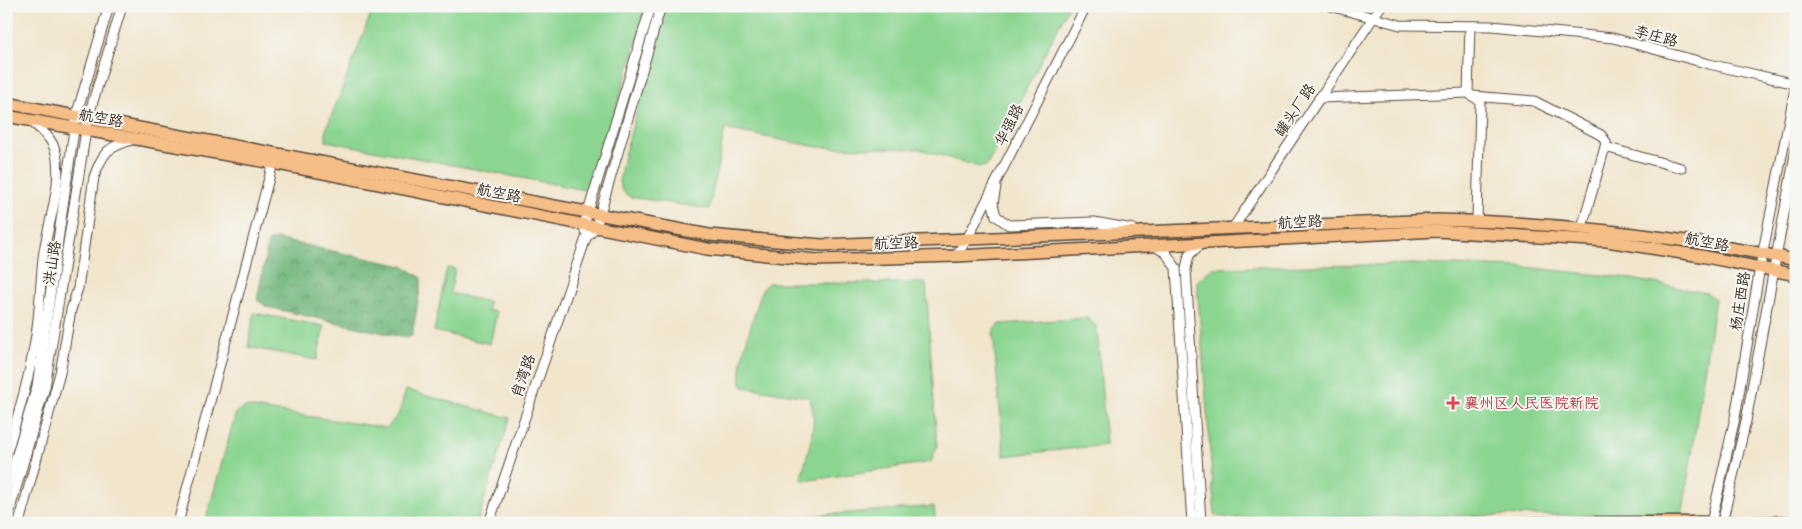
<svg xmlns="http://www.w3.org/2000/svg" width="1802" height="529" font-family="'Gochi Hand','LXGW WenKai TC',sans-serif">
<style>
.green{fill:#8bd591;stroke:#638058}
.forest{fill:url(#forest-crowns);stroke:#56704c}
.lines{fill:none;stroke-linecap:round;stroke-linejoin:round}
.minor-casing{stroke:#564638;stroke-width:11}
.major-casing{stroke:#564638;stroke-width:14}
.minor{stroke:#fff;stroke-width:9}
.major{stroke:#f6be87;stroke-width:11}
.health-dot{fill:#e0444e;stroke:#f6f6f2;stroke-width:2}
.labels{text-anchor:middle;stroke-width:4;stroke-linejoin:round;paint-order:stroke}
.street-label{font-size:15px;fill:#3b2a1e;stroke:#f6f6f2}
.health-label{font-size:15px;fill:#be3a42;stroke:#f6f6f2;text-anchor:start}
</style>
<defs>
<pattern id="forest-crowns" width="20" height="18" patternUnits="userSpaceOnUse" patternTransform="scale(1.25)"><rect width="20" height="18" fill="#70b67b"/><path d="M2 6a3 3 0 1 1 6 0M12 15a3 3 0 1 1 6 0" fill="none" stroke="#5d9464"/></pattern>
</defs>
<rect width="100%" height="100%" fill="#f6f6f2"/>
<filter id="ink" filterUnits="userSpaceOnUse"><feTurbulence type="fractalNoise" baseFrequency=".02" numOctaves="2"/><feDisplacementMap in="SourceGraphic" scale="10" xChannelSelector="R" yChannelSelector="G"/><feConvolveMatrix kernelMatrix="1 2 1 2 8 2 1 2 1" color-interpolation-filters="sRGB"/></filter>
<filter id="wash" filterUnits="userSpaceOnUse"><feTurbulence type="fractalNoise" baseFrequency=".0096" numOctaves="4" result="noise"/><feDisplacementMap in="SourceGraphic" scale="20" xChannelSelector="R" yChannelSelector="G"/><feGaussianBlur stdDeviation="1.12" result="paint"/><feColorMatrix in="noise" values="0 0 0 0 0 0 0 0 0 0 0 0 0 0 0 0 0 1.4 0 .05"/><feComposite in="paint" operator="in"/></filter>
<g filter="url(#wash)">
<rect width="100%" height="100%" fill="#f1e5cc"/>
<g class="green">
<polygon points="374,6 648,6 590,191 326,141 326,130"/>
<polygon points="667,6 1069,6 987,166 979,167 919,149 817,147 725,129 709,209 630,197 622,191 619,182 624,156"/>
<polygon points="1412,264 1524,267 1621,277 1707,293 1715,299 1683,512 1680,514 1228,518 1215,515 1197,282 1212,268"/>
<polygon points="447,268 455,269 450,293 489,302 487,310 497,312 490,344 434,331"/>
<path d="M768 283H926L937 446 931 462 804 481 801 478C807 453 820 421 809 397L743 387C733 372 757 309 762 290Z"/>
<polygon points="254,313 324,326 317,360 248,347"/>
<polygon points="1087,318 1097,327 1106,445 1004,456 993,332 1000,324"/>
<polygon points="406,390 510,418 477,523 205,523 236,412 246,407 387,428 399,413"/>
<polygon points="934,506 936,523 715,523 913,508"/>
</g>
<polygon class="forest" points="276,239 403,266 422,278 412,336 406,338 267,307 257,300 268,242"/>
</g>
<g filter="url(#ink)">
<g class="lines">
<defs>
<g id="minor">
<polyline points="1330,6 1400,25 1492,26 1613,38 1709,64 1796,84"/>
<polyline points="1470,26 1468,93 1480,101 1477,220"/>
<polyline points="1472,96 1534,101 1601,135 1606,142 1605,147 1582,227"/>
<polyline points="1319,98 1468,93"/>
<polyline points="1605,147 1681,168"/>
<polyline points="996,186 993,204 996,216 1009,225 1094,222 1133,229"/>
<polyline points="1233,228 1381,6"/>
<polyline points="585,231 584,225 651,6"/>
<polyline points="1153,245 1166,253 1176,268 1192,523"/>
<polyline points="956,256 967,239 1086,6"/>
<path d="M6 455C17 418 29 380 35 341 40 314 40 286 43 258 47 224 63 187 56 153 52 138 42 130 30 121"/>
<polyline points="6,491 37,386 76,116 109,6"/>
<polyline points="6,523 45,387 88,118 122,6"/>
<path d="M19 523 60 373 71 310 78 288 94 177C104 150 107 148 134 139"/>
<polyline points="178,523 273,163"/>
<polyline points="489,523 586,238 596,227 661,6"/>
<polyline points="1201,523 1186,269 1189,255 1202,243"/>
<polyline points="1711,523 1735,418 1760,267 1796,84"/>
<polyline points="1722,523 1746,421 1796,149"/>
</g>
<g id="major">
<path d="M6 103 709 235 822 245 1437 220C1560 222 1676 236 1796 260"/>
<polyline points="6,116 273,163 707,249 817,260 956,256 1436,231 1607,241 1701,256 1796,275"/>
<polyline points="1532,523 1796,522"/>
</g>
</defs>
<use href="#minor" class="minor-casing"/>
<use href="#major" class="major-casing"/>
<use href="#minor" class="minor"/>
<use href="#major" class="major"/>
</g>
</g>
<path class="health-dot" d="M1450.5 395.5h5v5h5v5h-5v5h-5v-5h-5v-5h5z"/>
<g class="labels">
<g class="street-label">
<text transform="translate(1656 36) rotate(15)" y="5">李庄路</text>
<text transform="translate(1295 110) rotate(-56)" y="5">罐头厂路</text>
<text transform="translate(101 118) rotate(10)" y="5">航空路</text>
<text transform="translate(1009 125) rotate(-63)" y="5">华强路</text>
<text transform="translate(499 193) rotate(11)" y="5">航空路</text>
<text transform="translate(1300 222) rotate(-3)" y="5">航空路</text>
<text transform="translate(1707 242) rotate(11)" y="5">航空路</text>
<text transform="translate(896 243) rotate(-2)" y="5">航空路</text>
<text transform="translate(52 263) rotate(-81)" y="5">洪山路</text>
<text transform="translate(1740 301) rotate(-81)" y="5">杨庄西路</text>
<text transform="translate(523 376) rotate(-71)" y="5">肖湾路</text>
</g>
<g class="health-label">
<text x="1464" y="408">襄州区人民医院新院</text>
</g>
</g>
<rect width="1802" height="529" fill="none" stroke="#f6f6f2" stroke-width="25"/>
</svg>
